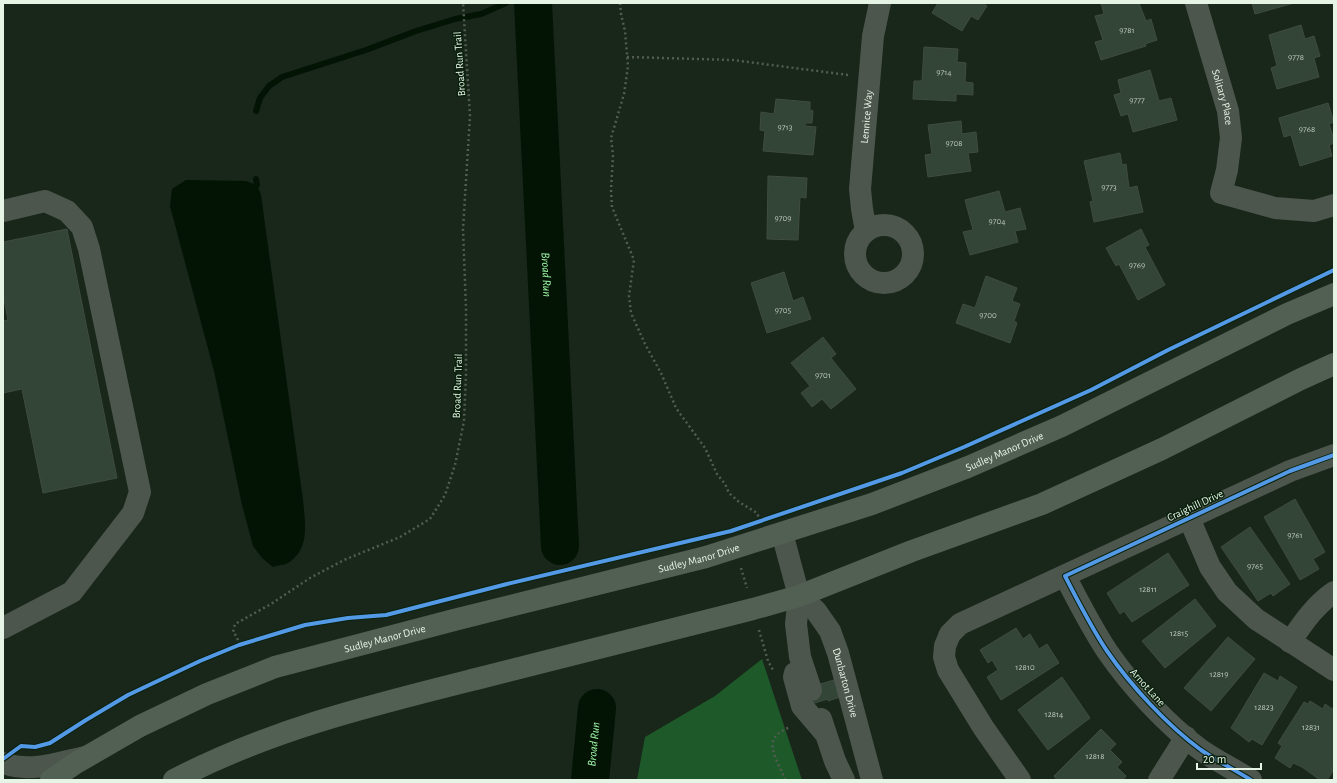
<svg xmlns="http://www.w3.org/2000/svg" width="1337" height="783" font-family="'Alegreya Sans',sans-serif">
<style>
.forest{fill:#1e5a29}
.water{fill:#031405}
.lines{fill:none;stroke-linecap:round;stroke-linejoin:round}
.stream{stroke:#031405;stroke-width:6}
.river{stroke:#031405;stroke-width:38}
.building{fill:#324536;stroke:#404b41}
.path{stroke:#525c53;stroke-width:2.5;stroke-dasharray:2 3;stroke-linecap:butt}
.minor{stroke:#4c564d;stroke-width:22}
.major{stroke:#525f53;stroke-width:22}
.cycleway-casing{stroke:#0a210d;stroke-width:6}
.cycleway{stroke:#5399e6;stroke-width:4}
.labels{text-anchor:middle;stroke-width:3;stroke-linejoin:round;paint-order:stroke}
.number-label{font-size:9px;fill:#b9c8ba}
.street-label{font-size:11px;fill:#e6f4e6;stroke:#0a210d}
.water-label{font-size:12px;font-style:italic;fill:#a0faa9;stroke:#0a210d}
</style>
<rect width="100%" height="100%" fill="#19261a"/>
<polygon class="forest" points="762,659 802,780 637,780 645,737 715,696"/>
<path class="water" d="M186 180 246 181 257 185 261 195 303 500C305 521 310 547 291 561 287 565 278 565 273 567L262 558 253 546 242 505 214 371 170 206 172 189Z"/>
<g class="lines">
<g class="stream">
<polyline points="256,111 260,98 269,86 282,77 366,50 416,31 455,19 481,14 506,3"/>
<polyline points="256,179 257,185"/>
</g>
<g class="river">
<path id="s1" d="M533 3 560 546"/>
<path id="s2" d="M590 780 597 708"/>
</g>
</g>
<g class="building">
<polygon points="938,3 983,3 987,6 978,20 971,16 962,31 932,13"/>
<polygon points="1101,3 1139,3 1146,21 1151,19 1157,40 1145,44 1146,46 1101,60 1095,42 1103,40 1095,16 1104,14"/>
<polygon points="1252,3 1294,3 1255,14"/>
<polygon points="1301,25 1305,39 1314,36 1320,56 1314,58 1319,77 1277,89 1271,68 1277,66 1269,35"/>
<polygon points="924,47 958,49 957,62 966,63 965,82 973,83 973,95 956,94 956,101 913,99 914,81 922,81"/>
<polygon points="1150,70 1159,101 1171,98 1177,120 1133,132 1128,114 1121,116 1114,95 1121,93 1118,80"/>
<polygon points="776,99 810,102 810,110 813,111 812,123 805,123 805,126 816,127 813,155 763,151 765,131 760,130 761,112 774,114"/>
<polygon points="1328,103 1334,122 1329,124 1334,139 1334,143 1329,145 1332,156 1300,166 1291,135 1284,137 1279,118"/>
<polygon points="961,121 962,134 976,132 978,152 968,153 971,171 928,177 925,155 932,154 928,125"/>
<polygon points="1120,153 1122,165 1126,164 1129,188 1137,186 1143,212 1094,222 1090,202 1093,201 1084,161"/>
<polygon points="768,176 807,178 806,198 800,197 798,240 767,239"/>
<polygon points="999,191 1005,212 1020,208 1026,229 1015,231 1018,242 970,255 963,232 973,230 965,200"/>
<polygon points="67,229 117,478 43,493 22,389 3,393 3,321 8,320 3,294 3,242"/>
<polygon points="1141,229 1149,245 1145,247 1165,285 1138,300 1119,264 1116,266 1106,248"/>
<polygon points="784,272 793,301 803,297 811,319 767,333 751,283"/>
<polygon points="986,276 1017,288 1012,301 1020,304 1014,321 1017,323 1010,343 956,323 963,304 975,308"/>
<polygon points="823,337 836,354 831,358 856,389 831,409 822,399 812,407 801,393 810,386 791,363"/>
<polygon points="1295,499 1325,552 1313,559 1319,569 1300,580 1264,517"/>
<polygon points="1250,527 1290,584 1273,596 1271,593 1258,601 1221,547"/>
<polygon points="1168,553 1189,585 1132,622 1124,611 1120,614 1107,593"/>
<polygon points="1195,599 1216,626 1165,668 1142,641"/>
<polygon points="1016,628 1023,639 1030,634 1039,649 1047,644 1059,663 1001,700 987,677 998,670 992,660 988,663 980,650"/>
<polygon points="1228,637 1255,659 1211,711 1184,688"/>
<polygon points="1264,673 1278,681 1280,676 1297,687 1262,745 1252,739 1249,742 1231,728"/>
<polygon points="1062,677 1090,718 1048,750 1018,710"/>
<polygon points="834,680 840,697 828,701 828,699 808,705 817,685"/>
<polygon points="1310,701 1323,709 1325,704 1334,710 1334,772 1333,771 1327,780 1320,780 1302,767 1293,763 1290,768 1275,758 1282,746 1278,743 1304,702 1308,704"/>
<polygon points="1101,729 1116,744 1110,750 1122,762 1117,767 1126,776 1123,780 1057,780 1054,776"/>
</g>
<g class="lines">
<g class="path">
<polyline points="620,3 621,14 625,31 628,66 624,94 611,138 613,155 611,190 612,207 634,260 629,296 631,313 645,344 661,373 676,408 705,448 717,474 725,484 729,493 739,502 757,513 759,518"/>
<polyline points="627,57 733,60 848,75"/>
<polyline points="741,568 747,588"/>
<polyline points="759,630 768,661 773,670"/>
<polyline points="239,645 237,637 233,632 235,624 271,604 310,578 344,560 400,537 430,519 445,495 455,465 464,421 466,375 466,308 463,229 470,116 463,3"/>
<path d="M785 780C778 759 758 738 791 727"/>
</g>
<g class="minor">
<path id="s3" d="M1196 3 1228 111 1231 138 1227 170 1221 193 1275 208 1314 211 1334 205"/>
<polyline points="3,211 45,201 67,211 82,227 89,249 140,492 133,513 72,592 3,628"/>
<circle cx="884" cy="254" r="29"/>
<path id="s4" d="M866 231 862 209 860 189 873 36 880 3"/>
<polyline points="1189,518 1210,567 1227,592 1256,619 1334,670"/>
<polyline points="782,533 799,596 796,624 800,657 811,690"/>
<path d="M1065 576C1078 601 1091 627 1107 651 1131 686 1167 725 1201 750 1217 761 1235 770 1251 780"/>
<path id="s5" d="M799 596 816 611 830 631 838 653 872 780"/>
<path d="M1290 642C1303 623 1315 605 1334 592"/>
<polyline points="795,673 794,677 802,706 825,733"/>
<polyline points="821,719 835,761 844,780"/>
<path d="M3 763C31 773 57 763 85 757"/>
<polyline points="1020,780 983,727 948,670 944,657 945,646 950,634 960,624 1290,471 1334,455"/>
<polyline points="1159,780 1186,737"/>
</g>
<g class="major">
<path id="s6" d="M51 780 76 763 140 726 207 694 275 667 454 620 706 557 872 504 968 467 1062 426 1287 314 1334 294"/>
<path d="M174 780C269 730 372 705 476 679 569 656 661 632 753 609L799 596 912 551 1042 504 1162 449 1301 379 1334 364"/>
</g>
<defs>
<g id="cycleway">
<polyline points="3,759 21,746 35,747 50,743 86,720 128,695 200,661 239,645 305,625 348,618 386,615 507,584 731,531 902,473 964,447 1091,390 1168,350 1334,270"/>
<path d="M1251 780C1235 770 1217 761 1201 750 1167 725 1131 686 1107 651 1091 627 1078 601 1065 576L1290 471 1334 455"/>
</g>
</defs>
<use href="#cycleway" class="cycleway-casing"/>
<use href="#cycleway" class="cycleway"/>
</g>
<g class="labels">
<g class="number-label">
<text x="1127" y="33">9781</text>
<text x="1296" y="60">9778</text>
<text x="944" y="75">9714</text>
<text x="1137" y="103">9777</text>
<text x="785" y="130">9713</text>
<text x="1307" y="132">9768</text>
<text x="954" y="146">9708</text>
<text x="1109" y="190">9773</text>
<text x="783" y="221">9709</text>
<text x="997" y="224">9704</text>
<text x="1137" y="268">9769</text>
<text x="783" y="313">9705</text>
<text x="988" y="318">9700</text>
<text x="823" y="378">9701</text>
<text x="1295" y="538">9761</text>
<text x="1255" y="569">9765</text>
<text x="1148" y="592">12811</text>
<text x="1179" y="636">12815</text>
<text x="1025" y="670">12810</text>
<text x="1219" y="677">12819</text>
<text x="1264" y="710">12823</text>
<text x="1054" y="717">12814</text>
<text x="1311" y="730">12831</text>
<text x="1095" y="759">12818</text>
</g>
<g class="street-label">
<text transform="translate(459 64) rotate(-94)" y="4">Broad Run Trail</text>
<text dy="4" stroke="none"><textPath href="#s3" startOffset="98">Solitary Place</textPath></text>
<text dy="4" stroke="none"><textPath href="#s4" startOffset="115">Lennice Way</textPath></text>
<text transform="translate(457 386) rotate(-88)" y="4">Broad Run Trail</text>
<text dy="4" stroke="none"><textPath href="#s6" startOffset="1013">Sudley Manor Drive</textPath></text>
<text transform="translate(1195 505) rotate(-25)" y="4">Craighill Drive</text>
<text dy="4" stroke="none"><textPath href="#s6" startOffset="689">Sudley Manor Drive</textPath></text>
<text dy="4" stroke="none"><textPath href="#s6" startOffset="365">Sudley Manor Drive</textPath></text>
<text dy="4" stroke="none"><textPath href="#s5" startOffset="101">Dunbarton Drive</textPath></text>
<text transform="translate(1148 687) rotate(48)" y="4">Arnot Lane</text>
</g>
<g class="water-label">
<text dy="4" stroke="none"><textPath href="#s1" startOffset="272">Broad Run</textPath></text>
<text dy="4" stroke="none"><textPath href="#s2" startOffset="36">Broad Run</textPath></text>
</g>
</g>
<rect width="1337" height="783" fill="none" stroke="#e6f4e6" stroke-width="8"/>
<path d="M1197 763v6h64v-6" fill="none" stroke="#e6f4e6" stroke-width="2"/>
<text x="1203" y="763" font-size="12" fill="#e6f4e6" stroke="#0a210d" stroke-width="3" paint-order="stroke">20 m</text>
</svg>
